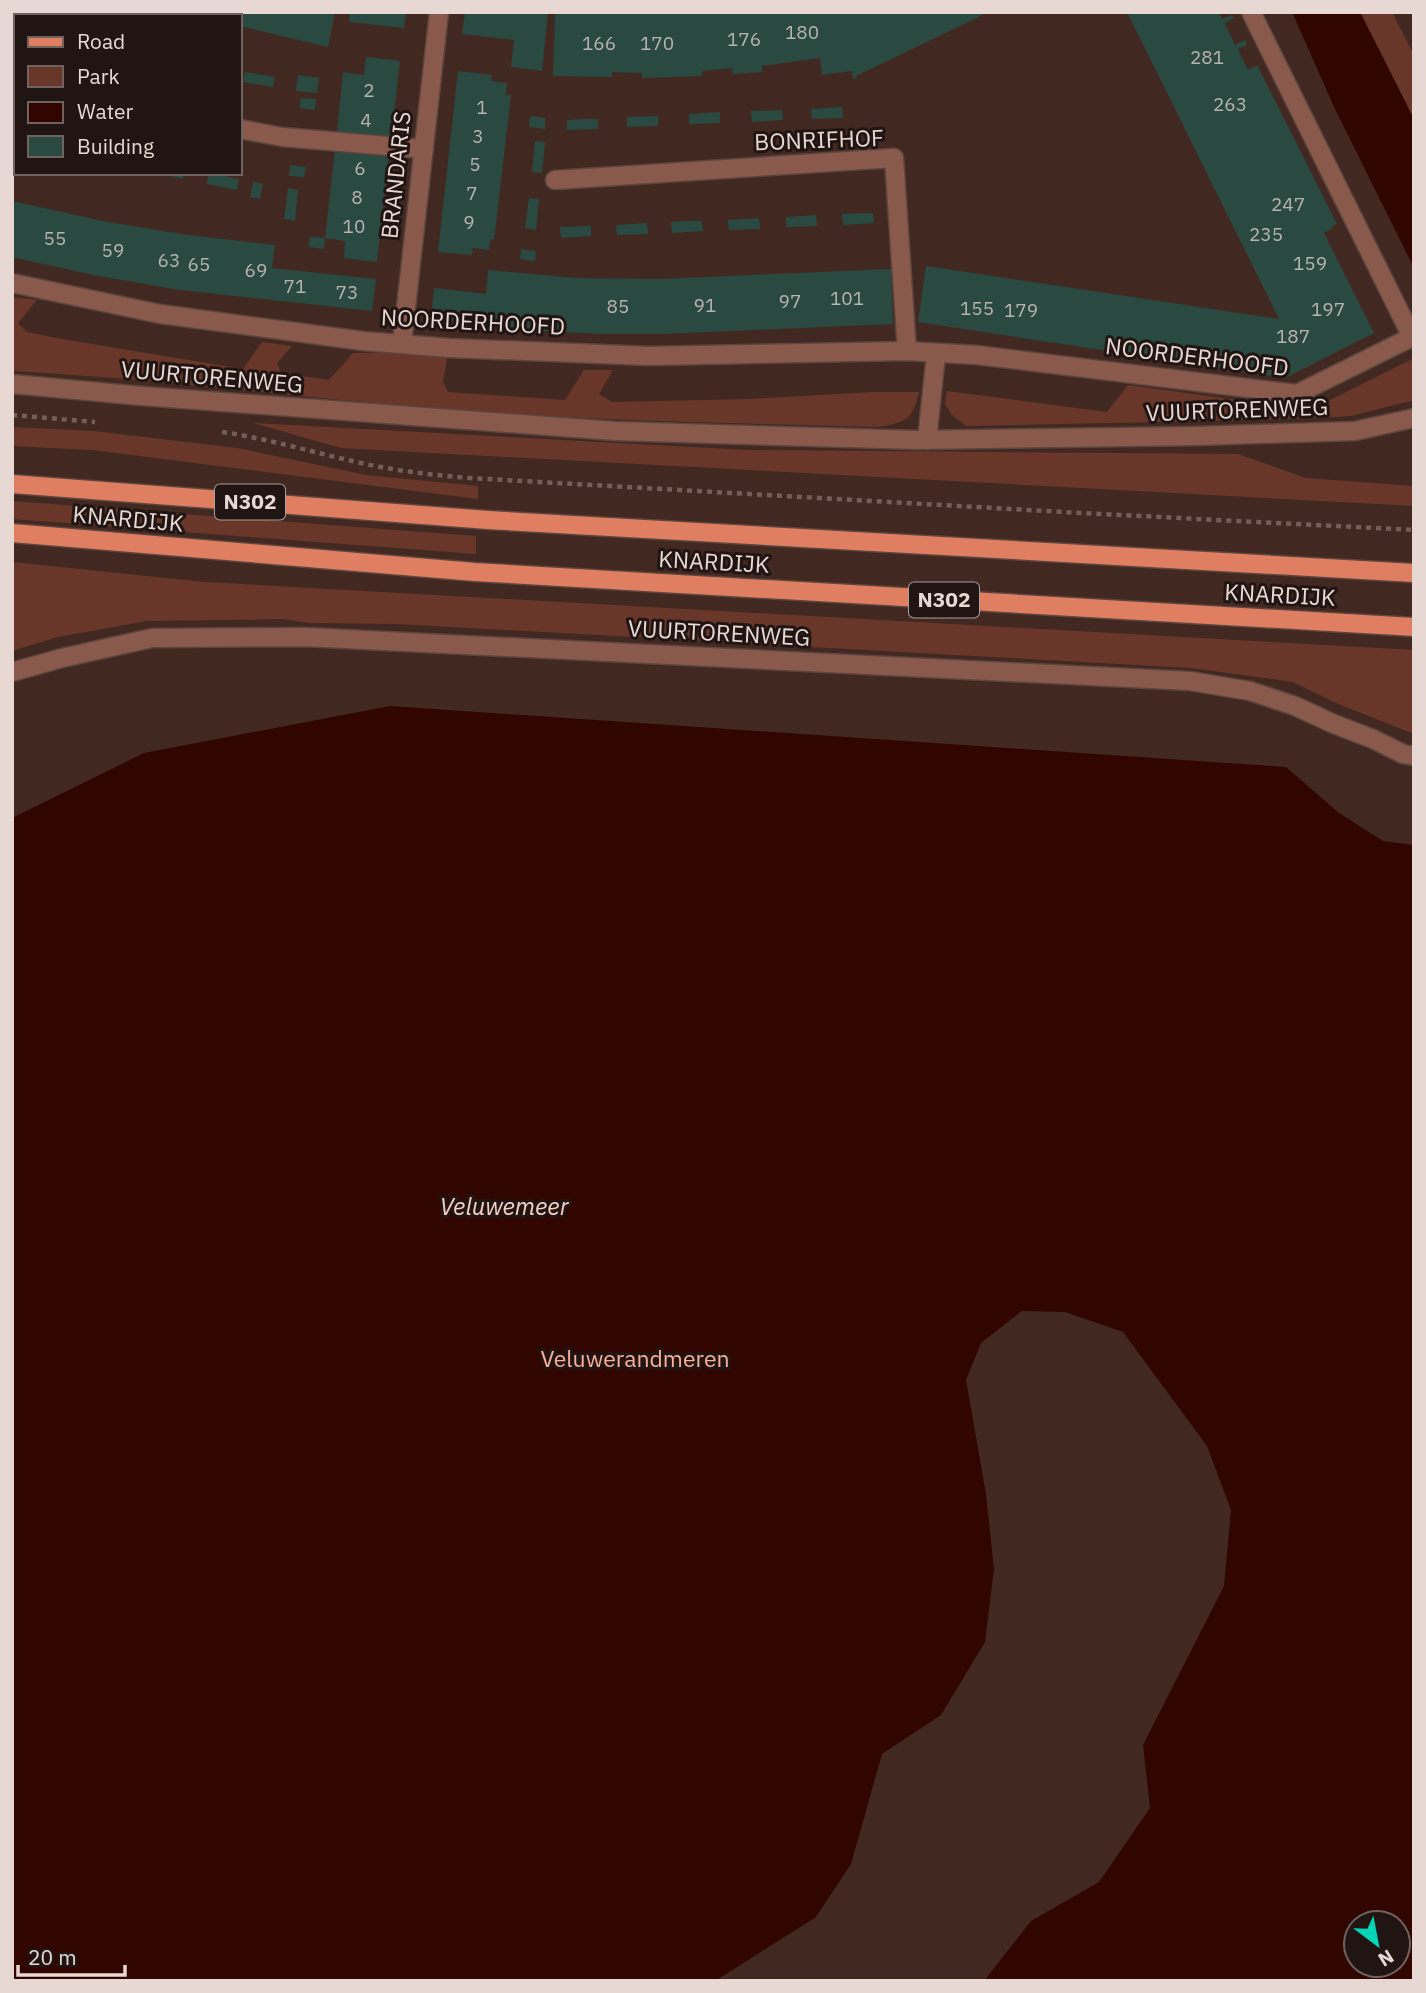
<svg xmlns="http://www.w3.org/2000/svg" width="1426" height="1993" font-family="'IBM Plex Sans',sans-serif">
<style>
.green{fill:#693729}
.water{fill:#310500;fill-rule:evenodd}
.building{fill:#2a4941}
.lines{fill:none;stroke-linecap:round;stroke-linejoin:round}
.minor-casing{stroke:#5c453e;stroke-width:21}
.major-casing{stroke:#5c453e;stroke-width:21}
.path{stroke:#745e58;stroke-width:4.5;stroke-dasharray:5 5;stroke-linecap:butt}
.minor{stroke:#89594b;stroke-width:18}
.major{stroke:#e07e61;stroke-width:18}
.labels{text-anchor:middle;stroke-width:6;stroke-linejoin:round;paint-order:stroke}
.number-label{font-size:19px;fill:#b8b4ae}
.shield{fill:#201512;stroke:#ac9e99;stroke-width:2}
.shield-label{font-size:21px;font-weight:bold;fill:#e8d8d3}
.street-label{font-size:23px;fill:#e8d8d3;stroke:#201512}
.park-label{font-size:23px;fill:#fdaf98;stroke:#201512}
.water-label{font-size:24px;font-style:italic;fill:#f7cfc3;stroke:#201512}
</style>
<rect width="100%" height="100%" fill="#412922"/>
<g class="green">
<polygon points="1360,12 1392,12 1414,55 1414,119"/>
<path d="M12 297 37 300 18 323 27 332 56 338 243 369 262 342 292 346 277 363 281 373 329 380 353 353H448L443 382 448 392 565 400 584 370H613L599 394 612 402 749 399 874 392H919C912 420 907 422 879 427 736 423 593 421 451 410 304 398 159 379 12 371Z"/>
<polygon points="1414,358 1414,400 1351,416 1292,419 966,426 952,415 945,404 947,391 1107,412 1128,385 1288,407 1311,400 1328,401"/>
<polygon points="253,423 747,450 1238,454 1306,478 1414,486 1414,506 341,448"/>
<polygon points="12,427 94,431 237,448 366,475 478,486 478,499 92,450 12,446"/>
<polygon points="12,501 476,536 476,554 12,519"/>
<polygon points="12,562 205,582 1414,650 1414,734 1336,703 1293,682 1191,668 398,624 309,623 282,619 147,621 58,637 12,651"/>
</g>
<g class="water">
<polygon points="1292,12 1360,12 1414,119 1414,268 1334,107"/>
<path d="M390 706 1286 767 1339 813 1383 841 1414 845V1981H984L1031 1921 1099 1882 1150 1808 1143 1745 1224 1586 1231 1510 1207 1446 1123 1332 1065 1312 1022 1311 981 1343 966 1380 986 1494 994 1569 985 1642 941 1715 882 1754 851 1864 816 1917 715 1981H12V818L144 753ZM1356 1923H1398V1965H1356Z"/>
</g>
<g class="building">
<polygon points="193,12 335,12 328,47 240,26 240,16 202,16"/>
<polygon points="350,12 406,12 404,28 349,22"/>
<polygon points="465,12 548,12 542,71 511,67 514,40 462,34"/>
<polygon points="708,12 989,12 856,76 857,79 853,79 852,71 822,75 820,58 762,66 763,72 733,74 732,68 702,71 702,76 642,78 642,73 612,72 612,77 553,76 555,13 642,14"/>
<polygon points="1127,12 1219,12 1222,19 1232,15 1234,18 1225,23 1235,45 1245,40 1247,45 1238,49 1248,70 1257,65 1337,224 1332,226 1333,228 1324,233 1374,333 1285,378 918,322 926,266 1279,319"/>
<polygon points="366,57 400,61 391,138 337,132 343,72 364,75"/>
<polygon points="458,71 492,75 491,81 507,83 506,95 511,95 494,240 490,239 489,250 473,248 472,255 438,252"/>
<polygon points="245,72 275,77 273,87 243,82"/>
<polygon points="298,75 319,78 317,93 296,91"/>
<polygon points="301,98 316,99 315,110 299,108"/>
<polygon points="842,107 843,118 812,119 811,109"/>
<polygon points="782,110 783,120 752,122 751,111"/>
<polygon points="720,112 720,123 689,124 689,114"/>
<polygon points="530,116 545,118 545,129 529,127"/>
<polygon points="658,116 658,126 627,127 627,117"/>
<polygon points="584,119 598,119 598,129 567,130 567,120"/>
<polygon points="535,141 545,142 542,173 532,172"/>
<polygon points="335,150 389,156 377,262 344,258 345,241 325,238"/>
<polygon points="290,165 306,167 304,177 289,176"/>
<polygon points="158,173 184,173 183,179"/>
<polygon points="208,173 239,179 237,190 207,184"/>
<polygon points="253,182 263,184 260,199 250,197"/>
<polygon points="288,188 298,190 295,221 284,219"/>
<polygon points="529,198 539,199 536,230 525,228"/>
<polygon points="12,201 103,221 188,235 275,245 272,268 376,279 372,311 180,290 93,275 12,257"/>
<polygon points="873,213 874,223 843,225 842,214"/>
<polygon points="816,215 817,226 786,227 786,217"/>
<polygon points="759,218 760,229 729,230 728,220"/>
<polygon points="687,221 702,221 703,231 672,233 671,222"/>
<polygon points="647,223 648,234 617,235 616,225"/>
<polygon points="591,226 591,236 561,238 560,227"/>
<polygon points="310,237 325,238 324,249 308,247"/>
<polygon points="521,249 536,251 535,261 520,259"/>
<polygon points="891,269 893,324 662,334 603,334 542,331 431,319 434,288 486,294 488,270 575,278 660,279"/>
</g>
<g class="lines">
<defs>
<g id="minor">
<polyline points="12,89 16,90"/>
<polyline points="240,129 282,137 424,149"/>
<polyline points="555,180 894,158 907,351"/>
<polyline points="12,283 160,314 363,341 449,348 649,356 907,351 977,355 1297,394 1412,337 1251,12"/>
<polyline points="402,343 439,12"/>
<polyline points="12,384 142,396 615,431 917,440 1196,436 1355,431 1414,418"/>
<polyline points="927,440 936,354"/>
<polyline points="12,672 62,658 152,638 305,637 1190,681 1250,691 1295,706 1334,724 1373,739 1403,754 1414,756"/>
</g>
<g id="major">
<polyline points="12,484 488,520 1414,573"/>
<polyline points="12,533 475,572 1414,627"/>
</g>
</defs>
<use href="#minor" class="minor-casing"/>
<use href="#major" class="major-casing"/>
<g class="path">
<polyline points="12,415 95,422"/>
<path d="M222 432C270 439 315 453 361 463 397 471 433 475 470 478L1081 513 1414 530"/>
</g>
<use href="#minor" class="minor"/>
<use href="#major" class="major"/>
</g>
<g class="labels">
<g class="number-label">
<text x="802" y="39">180</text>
<text x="744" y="46">176</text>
<text x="599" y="50">166</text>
<text x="657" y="50">170</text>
<text x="1207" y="64">281</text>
<text x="369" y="97">2</text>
<text x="1230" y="111">263</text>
<text x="482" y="114">1</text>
<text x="366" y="127">4</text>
<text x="478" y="143">3</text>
<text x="475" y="171">5</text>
<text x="360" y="175">6</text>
<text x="472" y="200">7</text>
<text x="357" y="204">8</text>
<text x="1288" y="211">247</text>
<text x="469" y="229">9</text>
<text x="354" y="233">10</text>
<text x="1266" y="241">235</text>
<text x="55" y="245">55</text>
<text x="113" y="257">59</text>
<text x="169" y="267">63</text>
<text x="1310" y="270">159</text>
<text x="199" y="271">65</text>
<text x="256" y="277">69</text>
<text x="295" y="293">71</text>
<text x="347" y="299">73</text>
<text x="847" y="305">101</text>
<text x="790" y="308">97</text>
<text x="705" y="312">91</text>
<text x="618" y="313">85</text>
<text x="977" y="315">155</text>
<text x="1328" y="316">197</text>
<text x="1021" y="317">179</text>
<text x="1293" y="343">187</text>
</g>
<g class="shield">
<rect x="215" y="484.5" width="70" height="35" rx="5"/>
<rect x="909" y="582.5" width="70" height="35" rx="5"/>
</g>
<g class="shield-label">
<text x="250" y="509">N302</text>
<text x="944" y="607">N302</text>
</g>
<g class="street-label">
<text transform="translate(819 140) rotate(-2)" y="8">BONRIFHOF</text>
<text transform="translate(396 175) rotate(-84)" y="8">BRANDARIS</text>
<text transform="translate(473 322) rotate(3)" y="8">NOORDERHOOFD</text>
<text transform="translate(1197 357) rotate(7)" y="8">NOORDERHOOFD</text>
<text transform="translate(212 377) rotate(5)" y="8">VUURTORENWEG</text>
<text transform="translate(1237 410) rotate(-2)" y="8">VUURTORENWEG</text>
<text transform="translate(128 519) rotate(5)" y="8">KNARDIJK</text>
<text transform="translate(714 562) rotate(3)" y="8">KNARDIJK</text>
<text transform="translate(1280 595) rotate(3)" y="8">KNARDIJK</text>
<text transform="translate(719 633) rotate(3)" y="8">VUURTORENWEG</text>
</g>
<g class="park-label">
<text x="635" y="1367">Veluwerandmeren</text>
</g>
<g class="water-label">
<text x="504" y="1215">Veluwemeer</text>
</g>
</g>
<rect width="1426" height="1993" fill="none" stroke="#e8d8d3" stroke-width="28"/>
<rect x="14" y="14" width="228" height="161" fill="#201512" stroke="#70635f" stroke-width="2"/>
<rect x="28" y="37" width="35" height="10" fill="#e07e61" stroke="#70635f" stroke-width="2"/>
<text x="77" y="49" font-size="21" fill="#e8d8d3">Road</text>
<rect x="28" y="66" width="35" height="21" fill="#693729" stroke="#70635f" stroke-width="2"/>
<text x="77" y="84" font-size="21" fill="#e8d8d3">Park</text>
<rect x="28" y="102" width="35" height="21" fill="#310500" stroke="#70635f" stroke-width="2"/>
<text x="77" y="119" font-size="21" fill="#e8d8d3">Water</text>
<rect x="28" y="136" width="35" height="21" fill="#2a4941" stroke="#70635f" stroke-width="2"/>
<text x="77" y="154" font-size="21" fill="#e8d8d3">Building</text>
<g transform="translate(1377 1944) rotate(148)"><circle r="33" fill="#201512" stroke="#70635f" stroke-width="2"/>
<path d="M0-5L12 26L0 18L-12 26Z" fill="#03d5b6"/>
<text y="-10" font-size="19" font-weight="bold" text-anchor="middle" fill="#e8d8d3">N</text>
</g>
<path d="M18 1965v10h107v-10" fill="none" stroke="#e8d8d3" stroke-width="3.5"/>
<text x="28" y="1965" font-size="21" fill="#e8d8d3" stroke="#201512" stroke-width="5" paint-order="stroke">20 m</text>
</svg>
